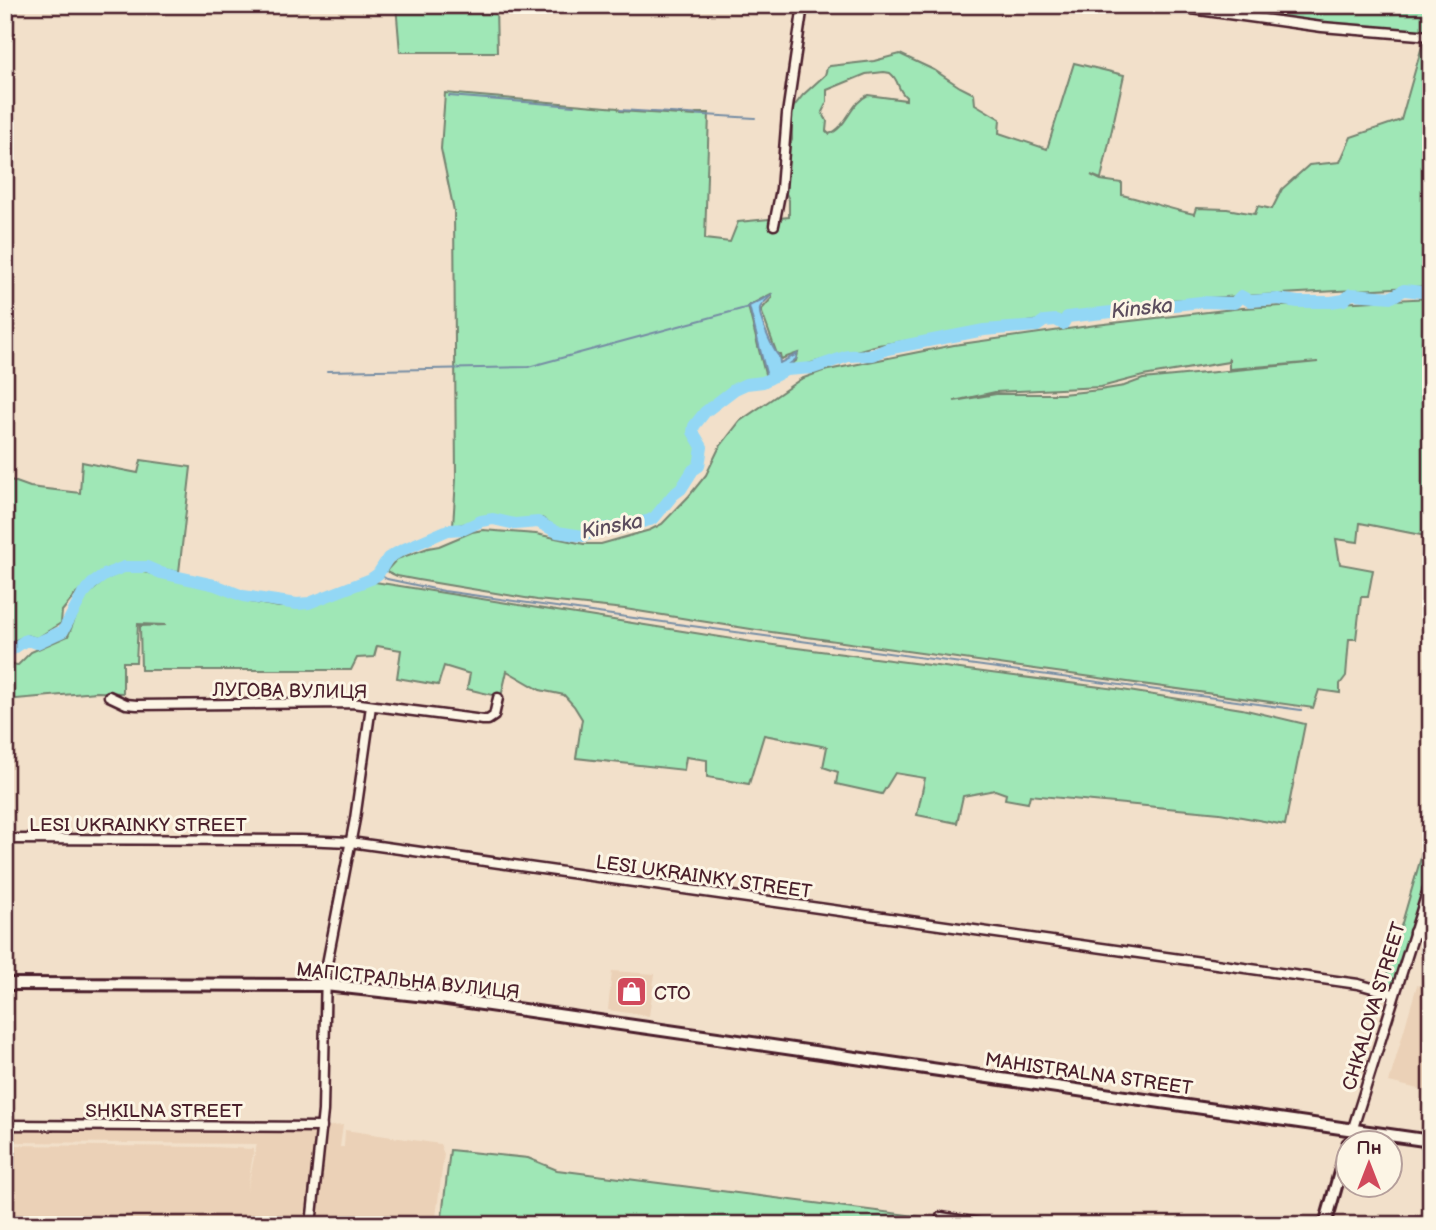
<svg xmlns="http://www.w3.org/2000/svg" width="1436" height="1230" font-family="'Balsamiq Sans',sans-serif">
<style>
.built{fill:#ebd1b7}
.green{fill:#9fe7b6;stroke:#748370;stroke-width:2;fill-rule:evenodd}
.water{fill:#93d7f5;stroke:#768da4;stroke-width:2}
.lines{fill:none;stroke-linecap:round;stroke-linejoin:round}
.stream{stroke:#768da4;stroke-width:2}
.river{stroke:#93d7f5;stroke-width:12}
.minor-casing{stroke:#4a1f2b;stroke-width:13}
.major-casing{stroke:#4a1f2b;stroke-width:16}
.minor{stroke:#fcf5e5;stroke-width:8}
.major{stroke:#fcf5e5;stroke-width:10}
.labels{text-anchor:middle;stroke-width:6;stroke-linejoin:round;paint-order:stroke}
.street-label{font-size:19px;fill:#4a1f2b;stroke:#fcf5e5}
.poi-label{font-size:19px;fill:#4a1f2b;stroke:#fcf5e5;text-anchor:start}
.water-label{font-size:21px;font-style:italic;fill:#5c4d5e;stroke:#fcf5e5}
</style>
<rect width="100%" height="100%" fill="#f2e0ca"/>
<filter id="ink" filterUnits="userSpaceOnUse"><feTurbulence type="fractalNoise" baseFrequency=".0143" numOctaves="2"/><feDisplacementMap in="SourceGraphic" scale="14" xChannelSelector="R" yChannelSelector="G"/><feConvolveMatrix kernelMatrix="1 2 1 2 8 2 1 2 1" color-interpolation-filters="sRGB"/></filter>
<g filter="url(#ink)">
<g class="built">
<polygon points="612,971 655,974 649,1016 608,1010"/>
<polygon points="1417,985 1431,989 1431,1092 1389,1082"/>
<polygon points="5,1125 322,1127 343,1125 340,1147 344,1147 345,1130 440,1144 444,1154 435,1225 5,1225 5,1145 211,1147 254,1149 247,1191 257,1144 5,1142"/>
</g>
<g class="green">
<polygon points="396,5 496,5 497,52 400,52"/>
<polygon points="1431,5 1431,34 1357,27 1216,10 1213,6"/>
<path d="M1424 39 1431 40V286L1169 300 878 345 800 366H789L796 361 798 353 781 359 780 354H777L761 310 772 298 771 294 748 306 766 378 763 380C759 380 756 378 752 379 733 381 691 414 689 434L700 452 697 462 677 489 649 518 644 520 604 525 593 531 575 533 558 528 542 518 514 520 496 517 453 526 456 479 454 211 441 149 445 93 618 108 620 111 695 116 696 113H709L705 239 730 242 738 222 789 217V200L783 187 789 160 787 151 792 140V109L803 95 825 75 827 68 830 66 874 61 900 54 934 70 960 87 974 94 975 104 1000 119 999 133 1047 149 1074 63 1124 75 1101 179 1091 175 1101 180 1122 183V195C1147 201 1169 209 1194 214L1196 208 1227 209 1255 214 1258 206 1272 209 1282 189 1309 165 1340 162 1351 137 1401 120ZM884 72 890 73C900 81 896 88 906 97V100L868 95C850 103 847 128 829 134L826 131 827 121 822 112 827 102V90L866 74Z"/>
<path d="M1431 298V537L1360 523 1358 542 1336 539 1340 564 1373 570 1368 597H1361L1356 639H1349L1346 676 1340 684V693L1319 690 1313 708 757 630 625 609 537 600 418 580 397 576 386 571 397 559 428 548 439 546 472 532 483 530 536 534 584 544H601L650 530 662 524 689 496 706 475 719 448 740 421 801 379 823 371 954 345 1096 325 1242 308ZM1229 358V369L1318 362 1143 379 1124 386 1100 390 1062 394H996L954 401 995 392 1101 387 1143 376 1228 362Z"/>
<polygon points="141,460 191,467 179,572 133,563 106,569 75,595 62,611 61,623 37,638 27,635 5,645 5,478 30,487 80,493 82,462 138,473"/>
<polygon points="129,569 200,584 250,602 279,607 302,607 375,582 758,643 1116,689 1242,709 1305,724 1285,825 1220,813 1030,795 1028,803 1005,799 1006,794 995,790 963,796 957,823 917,815 925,778 895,773 882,794 836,784 838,772 823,767 827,747 764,735 749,784 707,777 707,760 686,757 684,770 576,758 582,719 574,706 564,695 540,690 507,671 501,697 467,689 470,674 444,666 438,685 397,678 401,650 377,646 374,657 357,658 351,670 141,670 140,626 166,625 138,624 136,662 123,662 123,693 97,692 5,700 5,664 18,665 31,652 68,636 83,599 106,579"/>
<polygon points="1431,823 1431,869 1395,982 1392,985 1384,985"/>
<polygon points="450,1150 528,1158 557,1170 573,1172 924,1217 922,1225 441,1225"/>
</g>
<path class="water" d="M771 295C769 299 762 303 760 308 758 317 774 352 779 356L780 363 797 354 796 359 787 366 791 367V372L779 373 768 381 749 306Z"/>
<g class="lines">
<g class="stream">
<polyline points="449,96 574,106"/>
<polyline points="620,110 755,118"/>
<polyline points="327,371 528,367 749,307"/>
<polyline points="378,574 387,579 444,591 612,615 1301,710"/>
</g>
<polyline class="river" points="5,654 26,640 37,643 63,631 83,594 92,584 106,574 124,567 147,567 161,573 215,585 243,596 297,604 309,603 371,579 378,574 388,558 402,550 448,530 464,529 481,521 493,519 515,524 538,522 557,532 583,536 606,528 616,529 650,520 655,517 673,495 681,489 693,470 699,466 702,447 693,432 694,426 705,412 735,389 746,384 763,382 786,370 813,368 848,356 873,355 887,349 984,330 1037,326 1044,321 1056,320 1063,324 1067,317 1201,302 1234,303 1241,296 1250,301 1278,299 1298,302 1331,302 1344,300 1351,294 1392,297 1404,290 1431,293"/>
<defs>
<g id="minor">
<polyline points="1163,5 1322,27 1431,36"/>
<polyline points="774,225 781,189 787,114 803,5"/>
<polyline points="109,696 126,704 137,705 352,703 483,720 488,720 494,716 498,698"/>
<polyline points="5,839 301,840 350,842 1358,984 1394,994"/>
<polyline points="1414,932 1431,937"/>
<polyline points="5,1125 322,1127"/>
<polyline points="1353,1128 1431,880"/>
<polyline points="941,1217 989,1225"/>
<polyline points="311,1225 323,1111 326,969 355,819 371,706"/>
</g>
<g id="major">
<polyline points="5,984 325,985 426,996 1431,1141"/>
<polyline points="1325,1225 1348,1144"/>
</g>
</defs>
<use href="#minor" class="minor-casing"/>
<use href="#major" class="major-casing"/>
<use href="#minor" class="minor"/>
<use href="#major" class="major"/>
</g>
</g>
<defs>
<symbol id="shop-square" viewBox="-11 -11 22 22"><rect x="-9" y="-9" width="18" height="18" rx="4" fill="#d1495b" stroke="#fcf5e5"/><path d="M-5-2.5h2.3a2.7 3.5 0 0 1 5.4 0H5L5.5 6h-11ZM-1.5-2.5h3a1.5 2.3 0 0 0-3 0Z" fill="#fff"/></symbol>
</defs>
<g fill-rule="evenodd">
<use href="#shop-square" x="614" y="974" width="35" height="35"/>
</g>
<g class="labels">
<g class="street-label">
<text transform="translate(290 690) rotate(1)" y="7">ЛУГОВА ВУЛИЦЯ</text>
<text x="138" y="831">LESI UKRAINKY STREET</text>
<text transform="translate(704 876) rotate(8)" y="7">LESI UKRAINKY STREET</text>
<text transform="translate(408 980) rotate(6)" y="7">МАГІСТРАЛЬНА ВУЛИЦЯ</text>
<text transform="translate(1373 1006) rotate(-73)" y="7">CHKALOVA STREET</text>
<text transform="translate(1089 1073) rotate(8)" y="7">MAHISTRALNA STREET</text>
<text x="164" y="1117">SHKILNA STREET</text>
</g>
<g class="poi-label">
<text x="654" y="999">СТО</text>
</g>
<g class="water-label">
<text transform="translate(1142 308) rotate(-6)" y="7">Kinska</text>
<text transform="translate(612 526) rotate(-11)" y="7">Kinska</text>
</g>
</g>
<rect width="1436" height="1230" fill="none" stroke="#fcf5e5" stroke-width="28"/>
<rect x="14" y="14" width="1408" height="1202" fill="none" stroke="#4a1f2b" stroke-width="2.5" filter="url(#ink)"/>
<g transform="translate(1369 1164)"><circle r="33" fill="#fcf5e5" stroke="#b59f9b" stroke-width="2"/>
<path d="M0-5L12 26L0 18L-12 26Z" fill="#d1495b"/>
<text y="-10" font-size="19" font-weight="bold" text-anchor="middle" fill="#4a1f2b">Пн</text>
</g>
</svg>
